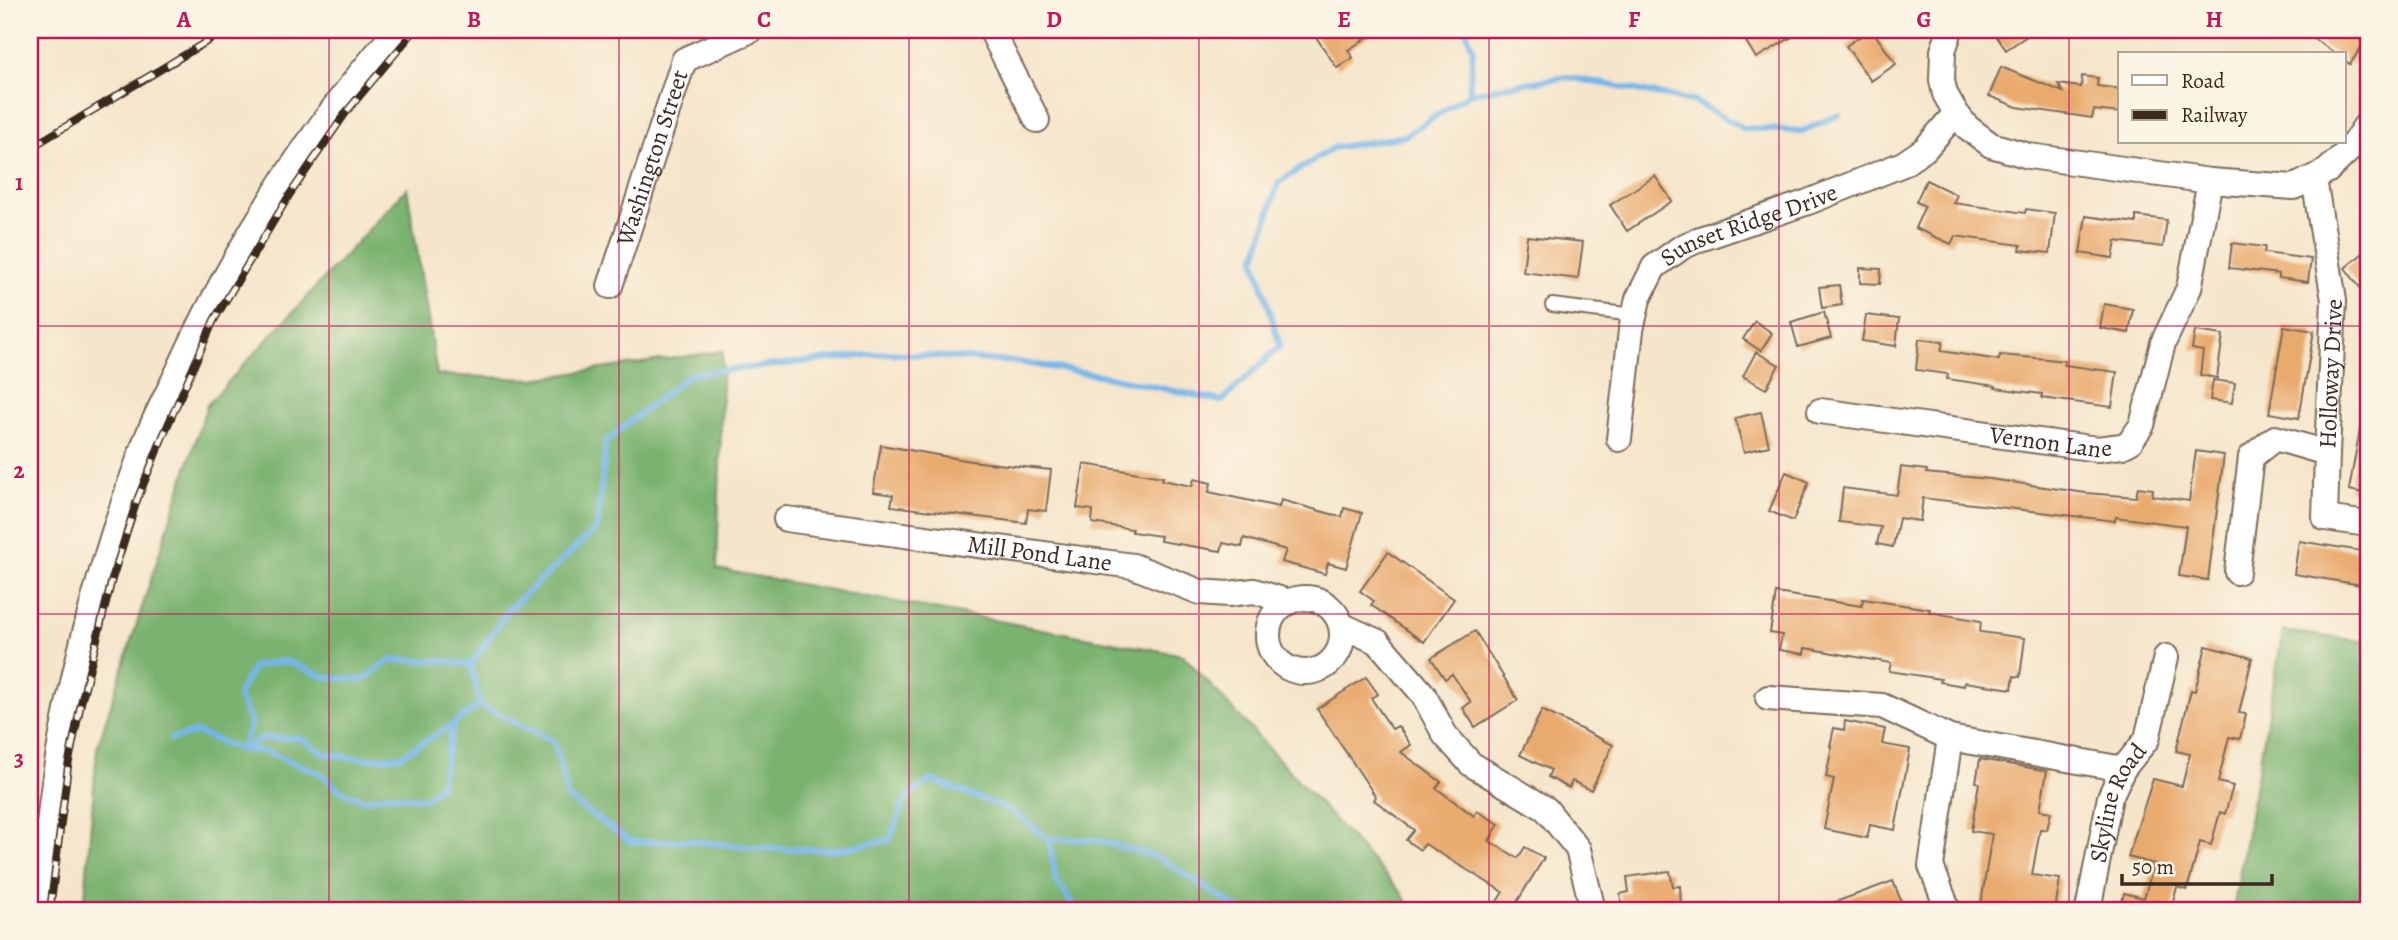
<svg xmlns="http://www.w3.org/2000/svg" width="2398" height="940" font-family="Alegreya,serif">
<style>
.forest{fill:#7ab270;stroke:#5a6e47;stroke-width:2}
.lines{fill:none;stroke-linecap:round;stroke-linejoin:round}
.stream{stroke:#75b5e9;stroke-width:6}
.building{fill:#e9aa6e}
.lane-casing{stroke:#7c6b5a;stroke-width:16}
.street-casing{stroke:#7c6b5a;stroke-width:28}
.lane{stroke:#fff;stroke-width:12}
.street{stroke:#fff;stroke-width:24}
.rail-casing{stroke:#3b2a1e;stroke-width:8}
.rail{stroke:#fcf5e5;stroke-width:5;stroke-dasharray:16;stroke-linecap:butt}
.grid{fill:none;stroke:#c2185b;stroke-width:2;stroke-opacity:0.55}
.labels{text-anchor:middle;stroke-width:6;stroke-linejoin:round;paint-order:stroke}
.street-label{font-size:24px;fill:#3b2a1e;stroke:#fcf5e5}
.neatline{fill:none;stroke:#c2185b;stroke-width:2.5}
.grid-label{font-size:23px;text-anchor:middle;font-weight:bold;fill:#c2185b}
</style>
<rect width="100%" height="100%" fill="#fcf5e5"/>
<filter id="ink" filterUnits="userSpaceOnUse"><feTurbulence type="fractalNoise" baseFrequency=".0143" numOctaves="2"/><feDisplacementMap in="SourceGraphic" scale="14" xChannelSelector="R" yChannelSelector="G"/><feConvolveMatrix kernelMatrix="1 2 1 2 8 2 1 2 1" color-interpolation-filters="sRGB"/></filter>
<filter id="wash" filterUnits="userSpaceOnUse"><feTurbulence type="fractalNoise" baseFrequency=".00686" numOctaves="4" result="noise"/><feDisplacementMap in="SourceGraphic" scale="28" xChannelSelector="R" yChannelSelector="G"/><feGaussianBlur stdDeviation="1.57" result="paint"/><feColorMatrix in="noise" values="0 0 0 0 0 0 0 0 0 0 0 0 0 0 0 0 0 1.4 0 .05"/><feComposite in="paint" operator="in"/></filter>
<g filter="url(#wash)">
<rect width="100%" height="100%" fill="#f5e5ca"/>
<g class="forest">
<polygon points="407,188 437,375 533,379 723,351 717,569 1183,655 1401,892 1412,910 84,910 97,748 207,405"/>
<polygon points="2283,631 2368,642 2368,910 2233,910"/>
</g>
<g class="lines">
<g class="stream">
<polyline points="1469,94 1512,85 1568,77 1693,101 1743,128 1802,131 1839,115"/>
<polyline points="471,665 508,610 597,528 606,441 690,374 888,353 1018,362 1099,375 1222,401 1280,346 1255,260 1278,183 1333,148 1405,136 1469,94 1473,49 1466,30"/>
<polyline points="171,739 196,732 241,750 251,724 238,695 254,666 286,661 324,677 363,680 390,660 442,661 471,665 480,705 554,742 568,798 631,842 692,841 757,848 834,850 890,840 906,797 931,780 1010,810 1049,839 1096,840 1160,858 1240,910"/>
<polyline points="247,749 253,743 264,738 300,738 325,754 363,759 399,757 453,724"/>
<polyline points="241,750 264,751 320,773 341,791 364,800 390,795 424,799 440,786 453,724 480,705"/>
<polyline points="1049,839 1056,881 1077,910"/>
</g>
</g>
<g id="blocks">
<g class="building">
<polygon points="1328,30 1379,30 1348,50 1353,58 1337,68 1316,37"/>
<polygon points="1739,30 1804,30 1756,58"/>
<polygon points="1869,30 1872,30 1896,64 1871,81 1846,46"/>
<polygon points="1992,30 2036,30 2006,50"/>
<polygon points="2301,30 2360,30 2368,37 2350,64 2344,60 2344,54 2336,54"/>
<polygon points="2001,67 2063,92 2058,84 2081,87 2082,76 2098,78 2097,86 2120,89 2120,113 2094,110 2092,118 2017,107 1989,96"/>
<polygon points="1655,176 1672,201 1627,231 1610,205"/>
<polygon points="1926,180 1957,195 1953,203 2025,213 2026,209 2055,213 2050,253 2020,250 2021,245 1955,236 1951,244 1915,228 1925,206 1916,202"/>
<polygon points="2086,216 2136,223 2136,216 2167,220 2163,247 2116,241 2113,258 2080,253"/>
<polygon points="1527,236 1583,242 1578,279 1523,272"/>
<polygon points="2232,243 2265,247 2264,253 2311,259 2308,282 2279,278 2279,274 2229,268"/>
<polygon points="2368,249 2368,298 2345,268"/>
<polygon points="1860,268 1881,269 1880,284 1860,283"/>
<polygon points="1839,285 1842,305 1822,308 1819,287"/>
<polygon points="2104,304 2133,309 2129,333 2100,328"/>
<polygon points="1824,312 1831,338 1798,347 1791,322"/>
<polygon points="1866,315 1899,319 1896,346 1862,341"/>
<polygon points="1755,321 1772,333 1761,351 1743,339"/>
<polygon points="2284,326 2314,331 2299,418 2269,413"/>
<polygon points="2195,331 2223,335 2217,378 2200,375 2203,351 2192,349"/>
<polygon points="1919,339 1943,342 1941,351 1999,360 2000,355 2047,359 2065,361 2064,365 2117,372 2112,407 2042,398 2042,394 1995,388 1996,386 1947,379 1948,374 1916,370"/>
<polygon points="1756,352 1779,365 1766,389 1743,376"/>
<polygon points="2213,380 2235,383 2232,403 2210,400"/>
<polygon points="1761,412 1769,446 1744,452 1735,418"/>
<polygon points="2360,429 2368,429 2368,494 2349,490"/>
<polygon points="881,445 971,461 1051,470 1046,511 1028,509 1026,523 891,506 893,495 873,492"/>
<polygon points="2196,451 2224,455 2208,580 2179,576 2186,526 2116,517 2115,521 1923,498 1920,521 1899,518 1893,547 1877,544 1881,527 1839,522 1843,488 1897,495 1901,467 1927,470 1926,473 1990,479 2086,493 2136,497 2138,487 2153,489 2152,496 2189,501"/>
<polygon points="1084,464 1163,477 1162,480 1192,486 1194,479 1211,483 1209,492 1279,507 1281,500 1342,517 1344,508 1362,513 1346,568 1328,563 1325,574 1282,562 1286,550 1244,538 1242,547 1223,543 1221,551 1160,541 1161,536 1132,532 1132,529 1092,523 1093,510 1077,508"/>
<polygon points="1786,472 1809,482 1793,521 1769,511"/>
<polygon points="2299,541 2368,552 2368,586 2294,574"/>
<polygon points="1388,552 1454,599 1424,642 1371,605 1374,601 1360,591"/>
<polygon points="1776,593 1862,606 1863,599 1930,609 1929,612 1981,621 1980,632 2025,638 2020,677 2014,676 2012,689 1965,682 1964,686 1940,682 1941,679 1889,671 1891,663 1805,648 1804,654 1779,650 1782,635 1770,633"/>
<polygon points="1475,631 1518,700 1475,727 1463,708 1471,702 1452,674 1445,679 1431,658"/>
<polygon points="2206,646 2252,658 2239,713 2246,714 2240,739 2229,737 2218,782 2233,786 2225,814 2220,812 2211,845 2200,842 2187,890 2177,887 2171,910 2120,910 2124,893 2144,898 2154,864 2128,857 2153,779 2182,786 2190,754 2176,751 2191,690 2195,691"/>
<polygon points="1366,677 1378,694 1371,698 1392,729 1398,726 1411,745 1401,752 1441,782 1436,788 1474,816 1477,811 1499,824 1489,841 1518,858 1525,847 1544,858 1512,910 1496,903 1503,892 1425,844 1420,850 1406,840 1414,830 1374,800 1376,797 1317,709"/>
<polygon points="1542,710 1613,745 1591,790 1572,781 1569,788 1548,777 1551,770 1520,755"/>
<polygon points="1845,721 1885,729 1882,744 1910,749 1895,830 1870,825 1867,838 1824,829 1834,779 1826,777 1832,746 1830,746 1834,728 1844,730"/>
<polygon points="1980,759 2047,771 2040,810 2051,812 2047,830 2040,829 2032,875 2060,879 2055,910 1980,910 1992,834 1971,831 1979,783 1976,782"/>
<polygon points="1670,871 1673,887 1680,886 1681,910 1623,910 1620,894 1629,892 1627,877"/>
<polygon points="1893,881 1902,903 1895,906 1897,910 1819,910 1819,908"/>
</g>
</g>
</g>
<g filter="url(#ink)">
<use href="#blocks" fill-opacity="0" stroke="#7c6b5a" stroke-width="2"/>
<g class="lines">
<defs>
<polyline id="lane" points="1552,305 1634,315"/>
<g id="street">
<polyline points="991,30 1037,120"/>
<polyline points="1950,30 1943,51 1942,80 1945,94 1956,113 1967,127 1991,145 2029,156 2210,181 2294,187 2327,171 2349,150 2368,122"/>
<path id="s1" d="M610 286 684 60 751 30"/>
<path id="s2" d="M1820 411 2097 449 2122 446 2130 442 2142 425 2163 343 2189 288 2210 181"/>
<path id="s3" d="M1619 439 1631 330 1638 299 1654 267 1682 247 1700 239 1808 202 1903 164 1925 149 1956 113"/>
<polyline points="2327,453 2325,518 2368,524"/>
<path id="s4" d="M786 519 1133 566 1200 592 1228 594 1254 591 1289 602"/>
<path id="s5" d="M2237 572 2251 457 2275 438 2327 453 2334 300 2314 179"/>
<circle cx="1305" cy="635" r="37"/>
<polyline points="1341,625 1378,642 1423,694 1445,735 1471,764 1546,809 1578,849 1593,910"/>
<polyline points="1768,698 1882,706 1950,738 2123,769"/>
<path d="M40 910C45 863 49 815 56 769 74 660 105 551 143 448 152 423 165 399 176 376 233 251 307 133 397 30"/>
<polyline points="1948,910 1931,866 1950,738"/>
<path id="s6" d="M2088 910 2110 797 2123 769 2147 739 2166 657"/>
</g>
</defs>
<use href="#lane" class="lane-casing"/>
<use href="#street" class="street-casing"/>
<use href="#lane" class="lane"/>
<use href="#street" class="street"/>
<defs>
<g id="rail">
<polyline points="30,148 226,30"/>
<polyline points="50,910 68,766 81,703 112,579 137,500 163,436 214,320 290,194 347,111 415,30"/>
</g>
</defs>
<use href="#rail" class="rail-casing"/>
<use href="#rail" class="rail"/>
</g>
</g>
<path class="grid" d="M329 30V910M619 30V910M909 30V910M1199 30V910M1489 30V910M1779 30V910M2069 30V910M30 326H2368M30 614H2368"/>
<g class="labels">
<g class="street-label">
<text dy="8" stroke="none"><textPath href="#s1" startOffset="135">Washington Street</textPath></text>
<text dy="8" stroke="none"><textPath href="#s3" startOffset="282">Sunset Ridge Drive</textPath></text>
<text dy="8" stroke="none"><textPath href="#s5" startOffset="280">Holloway Drive</textPath></text>
<text dy="8" stroke="none"><textPath href="#s2" startOffset="233">Vernon Lane</textPath></text>
<text dy="8" stroke="none"><textPath href="#s4" startOffset="256">Mill Pond Lane</textPath></text>
<text dy="8" stroke="none"><textPath href="#s6" startOffset="112">Skyline Road</textPath></text>
</g>
</g>
<rect width="2398" height="940" fill="none" stroke="#fcf5e5" stroke-width="77"/>
<rect x="2118" y="52" width="228" height="91" fill="#fcf5e5" stroke="#afa495" stroke-width="2"/>
<rect x="2132" y="75" width="35" height="10" fill="#ffffff" stroke="#afa495" stroke-width="2"/>
<text x="2181" y="88" font-size="21" fill="#3b2a1e">Road</text>
<rect x="2132" y="110" width="35" height="10" fill="#3b2a1e" stroke="#afa495" stroke-width="2"/>
<text x="2181" y="122" font-size="21" fill="#3b2a1e">Railway</text>
<path d="M2122 874v10h150v-10" fill="none" stroke="#3b2a1e" stroke-width="3.5"/>
<text x="2132" y="874" font-size="21" fill="#3b2a1e" stroke="#fcf5e5" stroke-width="5" paint-order="stroke">50 m</text>
<rect x="38" y="38" width="2322" height="864" class="neatline"/>
<g class="grid-label">
<text x="184" y="27">A</text>
<text x="474" y="27">B</text>
<text x="764" y="27">C</text>
<text x="1054" y="27">D</text>
<text x="1344" y="27">E</text>
<text x="1634" y="27">F</text>
<text x="1924" y="27">G</text>
<text x="2214" y="27">H</text>
<text x="19" y="190">1</text>
<text x="19" y="478">2</text>
<text x="19" y="766">3</text>
</g>
</svg>
